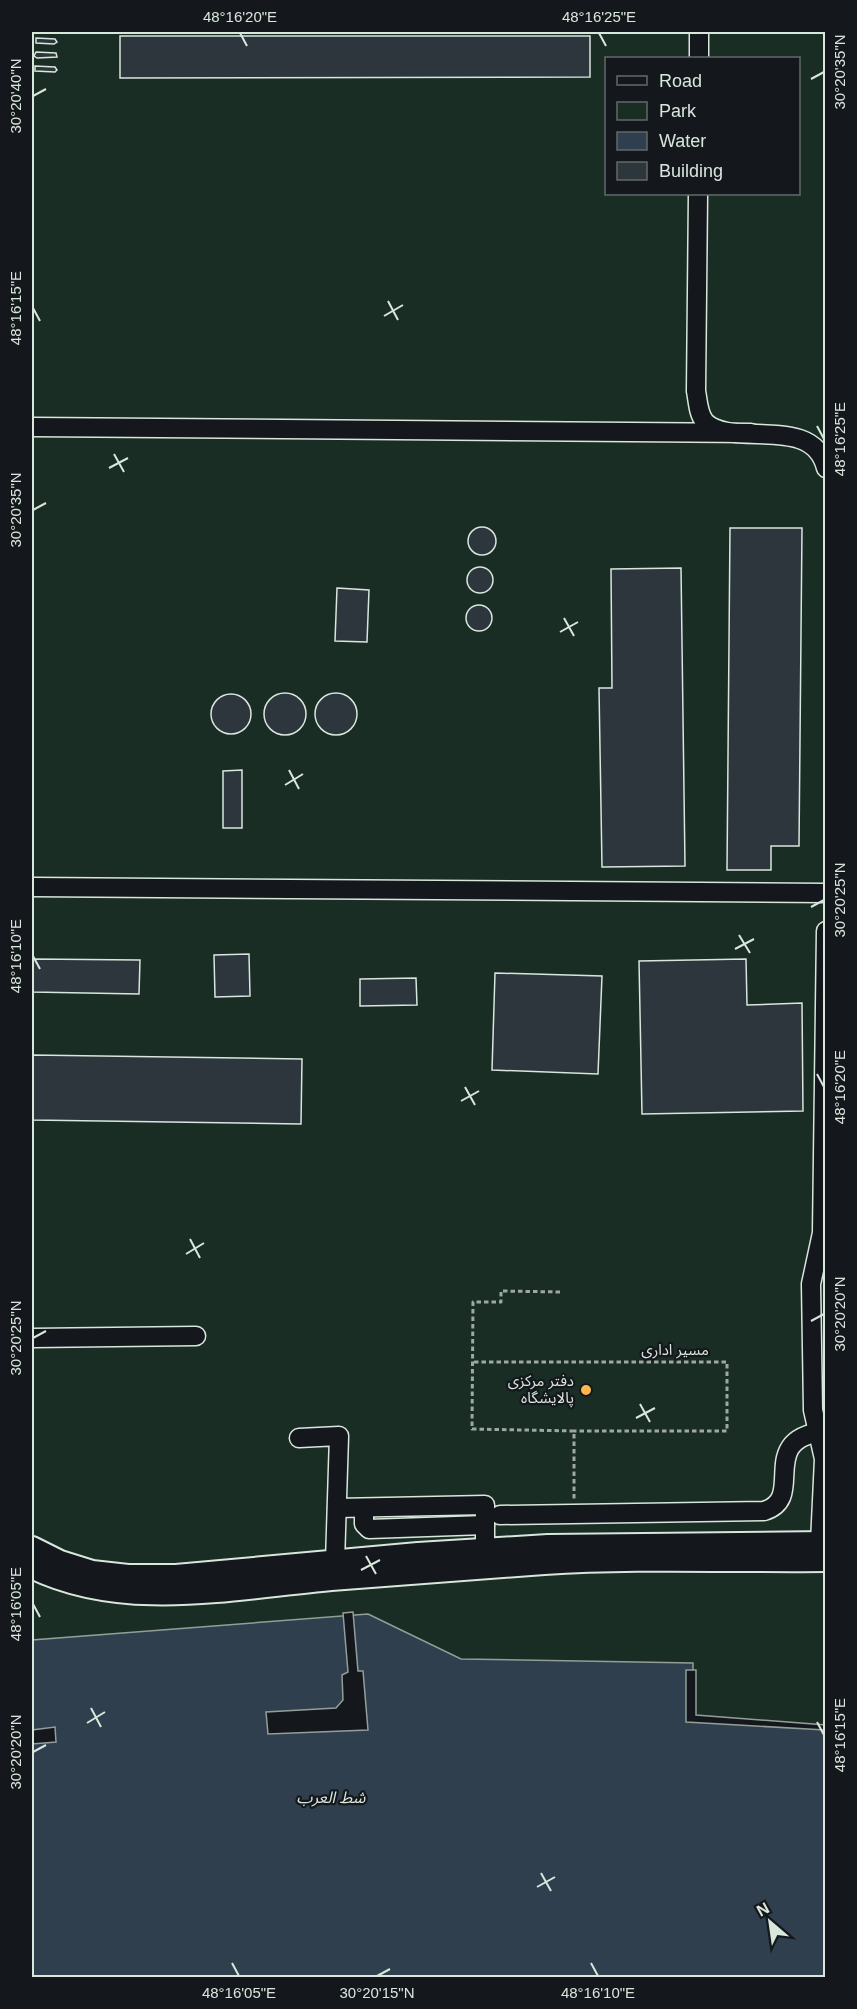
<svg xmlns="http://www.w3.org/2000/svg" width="857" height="2009" font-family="Arial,'Noto Sans Arabic',sans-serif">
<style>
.green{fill:#1a2d24;stroke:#939e99;stroke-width:1.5;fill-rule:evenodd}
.water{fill:#2f3f4d;stroke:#939e99;stroke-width:1.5}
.pier{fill:#14181c;stroke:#939e99;stroke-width:1.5}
.building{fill:#2c363c;stroke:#d8e6dc;stroke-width:1.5}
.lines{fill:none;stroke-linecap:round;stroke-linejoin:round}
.minor-casing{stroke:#d8e6dc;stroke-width:21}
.major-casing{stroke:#d8e6dc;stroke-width:26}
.path{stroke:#9da8a2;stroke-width:3;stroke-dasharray:4.5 3;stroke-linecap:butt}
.minor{stroke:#14181c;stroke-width:18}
.major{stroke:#14181c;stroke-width:22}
.ticks{fill:none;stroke:#d8e6dc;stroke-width:2}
.poi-dot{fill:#ffb74d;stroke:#14181c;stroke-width:2}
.labels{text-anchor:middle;stroke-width:4.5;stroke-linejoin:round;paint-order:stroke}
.street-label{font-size:15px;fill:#d8e6dc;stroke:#14181c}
.poi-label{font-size:15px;fill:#d8e6dc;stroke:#14181c;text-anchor:end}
.water-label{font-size:16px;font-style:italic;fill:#d8e6dc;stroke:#14181c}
.neatline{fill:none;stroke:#d8e6dc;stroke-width:2}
.ticks-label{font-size:15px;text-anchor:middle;fill:#d8e6dc}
</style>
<rect width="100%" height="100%" fill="#14181c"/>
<path class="green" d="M32 32H825V1977H32ZM606 58H798V194H606Z"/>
<polygon class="water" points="368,1614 461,1659 693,1663 693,1717 825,1728 825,1977 32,1978 32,1640"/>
<g class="pier">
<polygon points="353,1612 358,1671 363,1671 368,1730 268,1734 266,1712 336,1708 343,1700 342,1675 348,1672 343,1613"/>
<polygon points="686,1670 696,1670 696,1715 826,1725 825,1730 686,1722"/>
<polygon points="55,1727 56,1742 32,1744 32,1730"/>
</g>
<g class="building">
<polygon points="120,36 590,36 590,77 120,78"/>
<polygon points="36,38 55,39 57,42 54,44 36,43"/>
<polygon points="36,52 56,53 57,57 37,58 34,56"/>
<polygon points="35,66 55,67 57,70 55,72 35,71"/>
<circle cx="482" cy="541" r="14"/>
<polygon points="730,528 802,528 799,846 771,846 771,870 727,870"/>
<circle cx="480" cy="580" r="13"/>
<polygon points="681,568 685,866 602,867 599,688 612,688 611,569"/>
<polygon points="337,588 369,590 367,642 335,641"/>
<circle cx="479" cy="618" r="13"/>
<circle cx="285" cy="714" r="21"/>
<circle cx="336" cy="714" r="21"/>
<circle cx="231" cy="714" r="20"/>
<polygon points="242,770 242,828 223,828 223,771"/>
<polygon points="249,954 250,996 215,997 214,955"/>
<polygon points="32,959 140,960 139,994 32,992"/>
<polygon points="746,959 747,1005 802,1003 803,1111 642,1114 639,961"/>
<polygon points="495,973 602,976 598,1074 492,1070"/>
<polygon points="416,978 417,1005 360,1006 360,979"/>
<polygon points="32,1055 302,1059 301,1124 32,1120"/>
</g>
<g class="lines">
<defs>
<g id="minor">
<polyline points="699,58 699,32"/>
<path d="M698 194 696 391C698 401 698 414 705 422 732 449 813 413 826 468"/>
<polyline points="32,427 751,433"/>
<polyline points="32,887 826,893"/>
<polyline points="32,1338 196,1336"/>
<polyline points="299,1438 339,1436 335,1562"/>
<polyline points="337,1508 485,1505 485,1550"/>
<polyline points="364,1508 364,1524 369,1529 485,1525"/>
<path d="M500 1515 764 1511C808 1498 754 1439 826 1431"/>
<polyline points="820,1543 824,1459 813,1410 811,1284 822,1233 826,931"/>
</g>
<g id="major">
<polyline points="32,1548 60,1562 92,1572 128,1576 176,1576 418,1554 548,1546 826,1543"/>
<path d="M32 1567C124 1612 232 1588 331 1579 402 1573 473 1568 544 1563 637 1557 732 1561 826 1560"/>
</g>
</defs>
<use href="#minor" class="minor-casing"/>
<use href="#major" class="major-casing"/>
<g class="path">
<polyline points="560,1292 501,1291 501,1302 473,1302 472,1429 574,1431 574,1500"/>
<polyline points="474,1362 727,1362 727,1431 574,1431"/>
</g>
<use href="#minor" class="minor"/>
<use href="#major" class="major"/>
</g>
<path class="ticks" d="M240 33 247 46M599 33 606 46M811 79 824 72M33 96 46 89M388 301 398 320M33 308 40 321M384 316 403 305M817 426 824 439M114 454 124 472M109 468 128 458M33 510 46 503M564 618 574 636M560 632 578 622M289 770 299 789M285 785 303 774M811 907 824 900M739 935 750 953M735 949 754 939M33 956 40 969M817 1074 824 1087M465 1087 475 1105M461 1101 479 1091M190 1239 200 1258M186 1254 204 1243M811 1321 824 1314M33 1338 46 1331M640 1404 650 1422M636 1418 655 1408M366 1556 376 1574M361 1570 380 1560M33 1604 40 1617M91 1708 101 1727M817 1722 824 1735M87 1723 105 1712M33 1752 46 1745M541 1873 551 1891M537 1887 555 1877M232 1963 239 1976M591 1963 598 1976M377 1976 390 1969"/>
<circle class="poi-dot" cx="586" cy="1390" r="6"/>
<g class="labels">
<g class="street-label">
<text x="675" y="1355">مسیر اداری</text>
</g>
<g class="poi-label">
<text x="574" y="1386">دفتر مرکزی<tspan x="574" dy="17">پالایشگاه</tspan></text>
</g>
<g class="water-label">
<text x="331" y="1803">شط العرب</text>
</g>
</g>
<rect width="857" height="2009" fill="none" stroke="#14181c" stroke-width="66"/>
<rect x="605" y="57" width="195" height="138" fill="#14181c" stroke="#626a69" stroke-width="1.5"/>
<rect x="617" y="76" width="30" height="9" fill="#14181c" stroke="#626a69" stroke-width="1.5"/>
<text x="659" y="87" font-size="18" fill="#d8e6dc">Road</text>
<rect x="617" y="102" width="30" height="18" fill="#1a2d24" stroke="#626a69" stroke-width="1.5"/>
<text x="659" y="117" font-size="18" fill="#d8e6dc">Park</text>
<rect x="617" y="132" width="30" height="18" fill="#2f3f4d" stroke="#626a69" stroke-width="1.5"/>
<text x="659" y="147" font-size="18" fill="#d8e6dc">Water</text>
<rect x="617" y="162" width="30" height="18" fill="#2c363c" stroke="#626a69" stroke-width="1.5"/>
<text x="659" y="177" font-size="18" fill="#d8e6dc">Building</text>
<g transform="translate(770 1922) rotate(331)" stroke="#14181c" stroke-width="4.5" paint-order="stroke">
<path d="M0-4.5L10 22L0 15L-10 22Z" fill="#d8e6dc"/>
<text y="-9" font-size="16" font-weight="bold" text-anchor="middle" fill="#d8e6dc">N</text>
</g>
<rect x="33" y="33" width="791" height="1943" class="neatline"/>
<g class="ticks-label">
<text x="240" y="22">48°16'20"E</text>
<text x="599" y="22">48°16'25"E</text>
<text transform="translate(840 72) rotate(-90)" y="5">30°20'35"N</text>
<text transform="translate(16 96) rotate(-90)" y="5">30°20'40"N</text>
<text transform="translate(16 308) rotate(-90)" y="5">48°16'15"E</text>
<text transform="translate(840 439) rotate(-90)" y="5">48°16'25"E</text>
<text transform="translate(16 510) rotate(-90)" y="5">30°20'35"N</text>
<text transform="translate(840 900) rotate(-90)" y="5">30°20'25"N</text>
<text transform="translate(16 956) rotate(-90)" y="5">48°16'10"E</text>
<text transform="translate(840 1087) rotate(-90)" y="5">48°16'20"E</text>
<text transform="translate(840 1314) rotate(-90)" y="5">30°20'20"N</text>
<text transform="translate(16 1338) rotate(-90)" y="5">30°20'25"N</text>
<text transform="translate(16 1604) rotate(-90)" y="5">48°16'05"E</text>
<text transform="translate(840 1735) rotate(-90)" y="5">48°16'15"E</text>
<text transform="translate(16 1752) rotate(-90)" y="5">30°20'20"N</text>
<text x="239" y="1998">48°16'05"E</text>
<text x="377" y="1998">30°20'15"N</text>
<text x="598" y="1998">48°16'10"E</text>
</g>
</svg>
